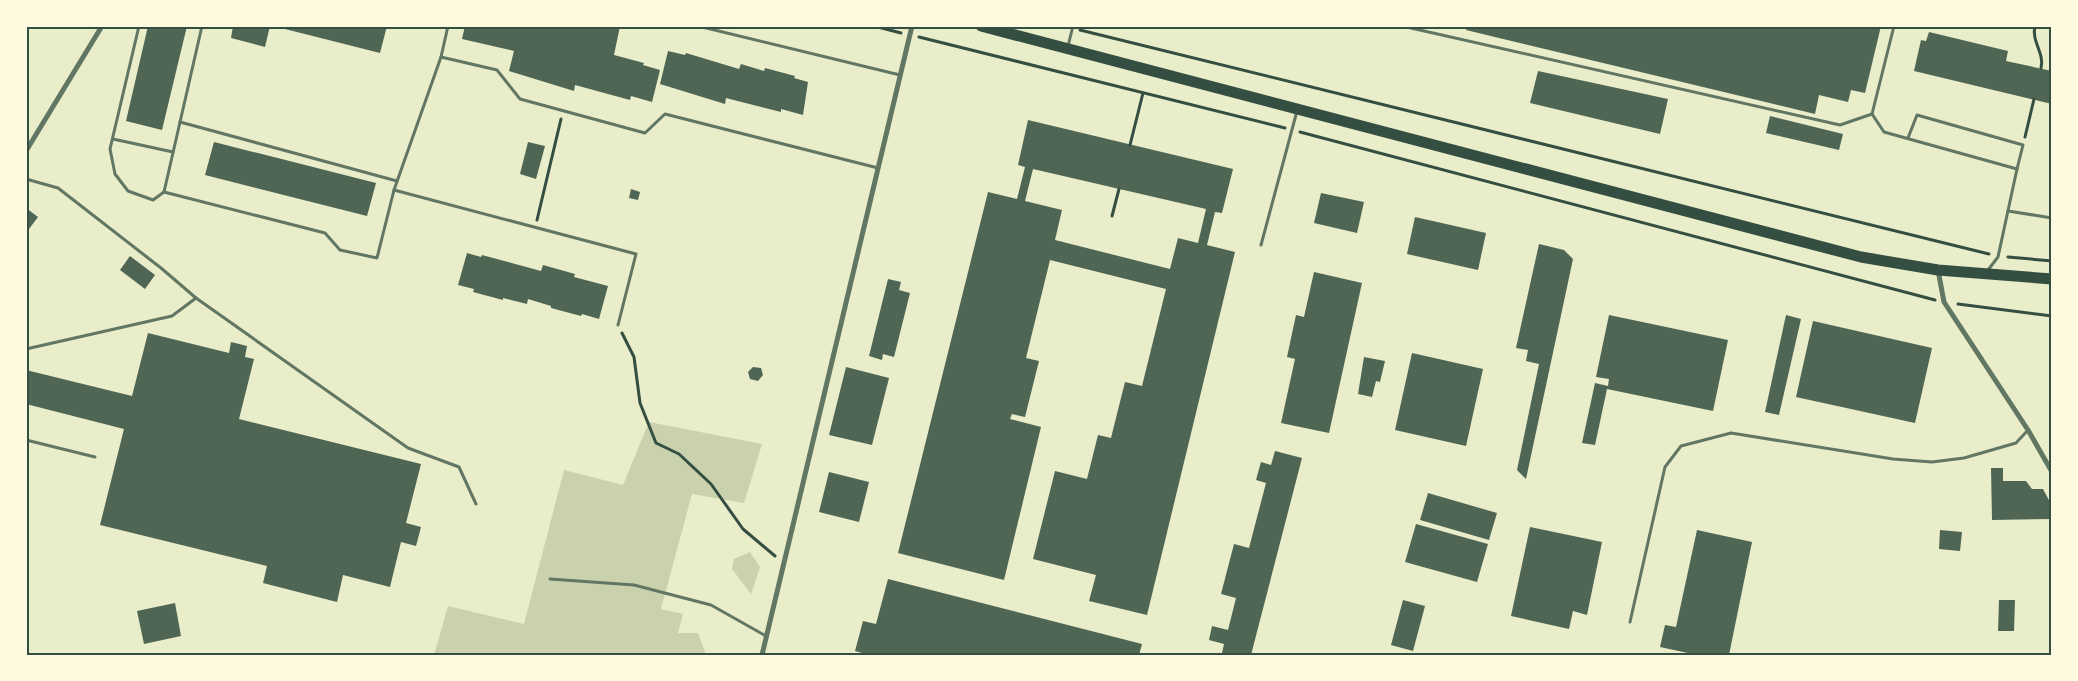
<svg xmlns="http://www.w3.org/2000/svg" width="2078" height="681" font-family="'Open Sans',sans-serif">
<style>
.green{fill:#cad2ad}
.building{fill:#4f6655;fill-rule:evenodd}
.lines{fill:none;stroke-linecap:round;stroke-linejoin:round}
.path{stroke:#344e41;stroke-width:3}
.service{stroke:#617663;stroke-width:3}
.minor{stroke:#617663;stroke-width:5}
.primary{stroke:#344e41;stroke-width:11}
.neatline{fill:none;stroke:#344e41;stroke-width:2}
</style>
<rect width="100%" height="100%" fill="#e9edc9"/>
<g class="green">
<polygon points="649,422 762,444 744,503 692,494 661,609 683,614 678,633 698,633 705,651 704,655 434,655 448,606 524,624 564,470 623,485"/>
<polygon points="750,552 760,567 751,594 732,569 734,559"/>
</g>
<g class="building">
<polygon points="148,26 187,26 162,130 126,121"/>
<polygon points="233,26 270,26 265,47 231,38"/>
<polygon points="286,26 387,26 380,53 285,29"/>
<polygon points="465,26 620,26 614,55 644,63 643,65 660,70 652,102 631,96 630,100 575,85 574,91 509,71 514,51 462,39"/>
<polygon points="1467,26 1881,26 1865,93 1851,90 1848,102 1819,95 1815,114 1466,30"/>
<polygon points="1929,32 2008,51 2006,61 2052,71 2052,104 1914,71 1921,40 1926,41"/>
<polygon points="668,51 685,55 686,53 739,69 741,64 764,71 765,68 795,76 794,78 808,82 803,115 781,109 781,112 726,98 725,104 660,84"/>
<polygon points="1538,71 1668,99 1660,134 1530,103"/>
<polygon points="1770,116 1843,134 1839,150 1766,133"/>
<path d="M1028 120 1233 169 1222 213 1215 212 1207 245 1235 252 1147 615 1089 601 1096 575 1033 559 1055 471 1087 479 1098 435 1111 438 1125 382 1142 386 1166 289 1050 260 1026 358 1039 361 1025 417 1012 414 1010 419 1041 427 1004 580 898 553 988 192 1017 199 1025 167 1018 165ZM1033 169 1206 209 1198 243 1178 238 1170 269 1055 240 1062 210 1025 201Z"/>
<polygon points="214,142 376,183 367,216 205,175"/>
<polygon points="528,142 545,146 536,179 520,174"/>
<polygon points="631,189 640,192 638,200 629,198"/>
<polygon points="1321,193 1364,202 1357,233 1314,223"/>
<polygon points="26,208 38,217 29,229 26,227"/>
<polygon points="1415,217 1486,233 1478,270 1407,254"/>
<polygon points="1539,244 1564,250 1573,259 1526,479 1517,470 1539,364 1526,361 1528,350 1516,348"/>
<polygon points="467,253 481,257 482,255 541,271 543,265 575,274 574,277 608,286 599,319 582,314 581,316 551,308 551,306 528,299 527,304 503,298 503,300 473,292 474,289 458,285"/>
<polygon points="130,256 155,275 145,289 120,270"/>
<polygon points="1314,272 1362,283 1329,433 1281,423 1295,359 1287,357 1296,315 1304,317"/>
<polygon points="888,279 901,282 899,290 910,293 894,357 883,354 882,360 869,356"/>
<polygon points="1609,315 1728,340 1713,411 1607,389 1595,445 1582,443 1595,383 1608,386 1609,379 1596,377"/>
<polygon points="1786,315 1801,319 1779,415 1765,412"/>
<polygon points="1813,321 1932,348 1915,423 1796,397"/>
<polygon points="148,333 229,353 231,342 247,346 245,357 254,359 239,419 421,464 406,523 421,527 416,546 401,542 390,587 343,575 337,602 263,583 267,566 100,525 124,429 26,404 26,370 132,396"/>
<polygon points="1412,353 1483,369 1466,446 1395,430"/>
<polygon points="1364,357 1385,361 1380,382 1376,381 1372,397 1358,394"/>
<polygon points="753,367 761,368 763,375 758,381 750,379 748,372"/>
<polygon points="846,367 889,378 872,445 829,435"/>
<polygon points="1275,451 1302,458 1251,655 1228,655 1222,653 1224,644 1209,640 1212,626 1228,630 1236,598 1221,594 1234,544 1249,548 1266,483 1256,480 1261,462 1271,465"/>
<polygon points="1991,468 2003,468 2003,481 2026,481 2032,489 2043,489 2051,504 2052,519 1992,520"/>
<polygon points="829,472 869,482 859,522 819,512"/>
<polygon points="1428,493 1497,513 1489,540 1420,520"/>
<polygon points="1416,524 1488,544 1477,582 1405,562"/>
<polygon points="1530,527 1602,542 1587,615 1573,611 1569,629 1511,616"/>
<polygon points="1697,530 1752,542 1729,655 1697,655 1660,647 1665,625 1676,627"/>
<polygon points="1940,530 1962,532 1960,551 1939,549"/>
<polygon points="888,579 1142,644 1139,655 869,655 855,651 863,621 876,624"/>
<polygon points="1403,600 1425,606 1413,651 1391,645"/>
<polygon points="1999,600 2015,600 2014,631 1998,631"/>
<polygon points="175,603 181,636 144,644 137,611"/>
</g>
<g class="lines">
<g class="path">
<polyline points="874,26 901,33"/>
<path d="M2035 26C2031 41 2045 54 2041 68"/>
<polyline points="1080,30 1989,254"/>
<polyline points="919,37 1285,128"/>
<polyline points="1300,132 1935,300"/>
<polyline points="2025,137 2034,99"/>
<polyline points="1130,145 1143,93"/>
<polyline points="1112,216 1119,189"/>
<polyline points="537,220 561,119"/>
<polyline points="2008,257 2052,261"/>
<polyline points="1958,304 2052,316"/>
<polyline points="622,333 634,357 640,403 656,443 679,454 711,484 743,529 775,556"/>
</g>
<g class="service">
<polyline points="139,26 110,149 115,174 128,191 153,200 164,192"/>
<polyline points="202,26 164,192 325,233 340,250 377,258 394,190 441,57 448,26"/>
<polyline points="698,26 900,75"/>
<polyline points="1402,26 1840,125 1872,114 1894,26"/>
<polyline points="1068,46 1073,26"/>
<polyline points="441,57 497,70 520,99 645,133 665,114 878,168"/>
<polyline points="1872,114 1884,132 2017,169 1998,257 1988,270"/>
<polyline points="180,122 397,181"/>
<polyline points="1908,138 1917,115 2023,145 2017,169"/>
<polyline points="113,139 173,152"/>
<polyline points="26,179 58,188 161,268 196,298 408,448 459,467 476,504"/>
<polyline points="394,190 636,254 618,325"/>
<polyline points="2008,211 2052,218"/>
<polyline points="1261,245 1297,111"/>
<polyline points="26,349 172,316 196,298"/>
<polyline points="26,440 95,457"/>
<polyline points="550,579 634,585 711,605 766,636"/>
<polyline points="1630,622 1665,467 1681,446 1731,433 1893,459 1932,462 1964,458 2016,443 2028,430"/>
</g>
<g class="minor">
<polyline points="26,151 102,26"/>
<polyline points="1938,270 1944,302 2028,430 2052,472"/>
<polyline points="762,655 912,26"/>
</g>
<polyline class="primary" points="981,26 1861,257 1938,270 2052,279"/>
</g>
<rect width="2078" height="681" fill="none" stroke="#fefae0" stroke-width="55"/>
<rect x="28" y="28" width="2022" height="626" class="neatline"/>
</svg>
